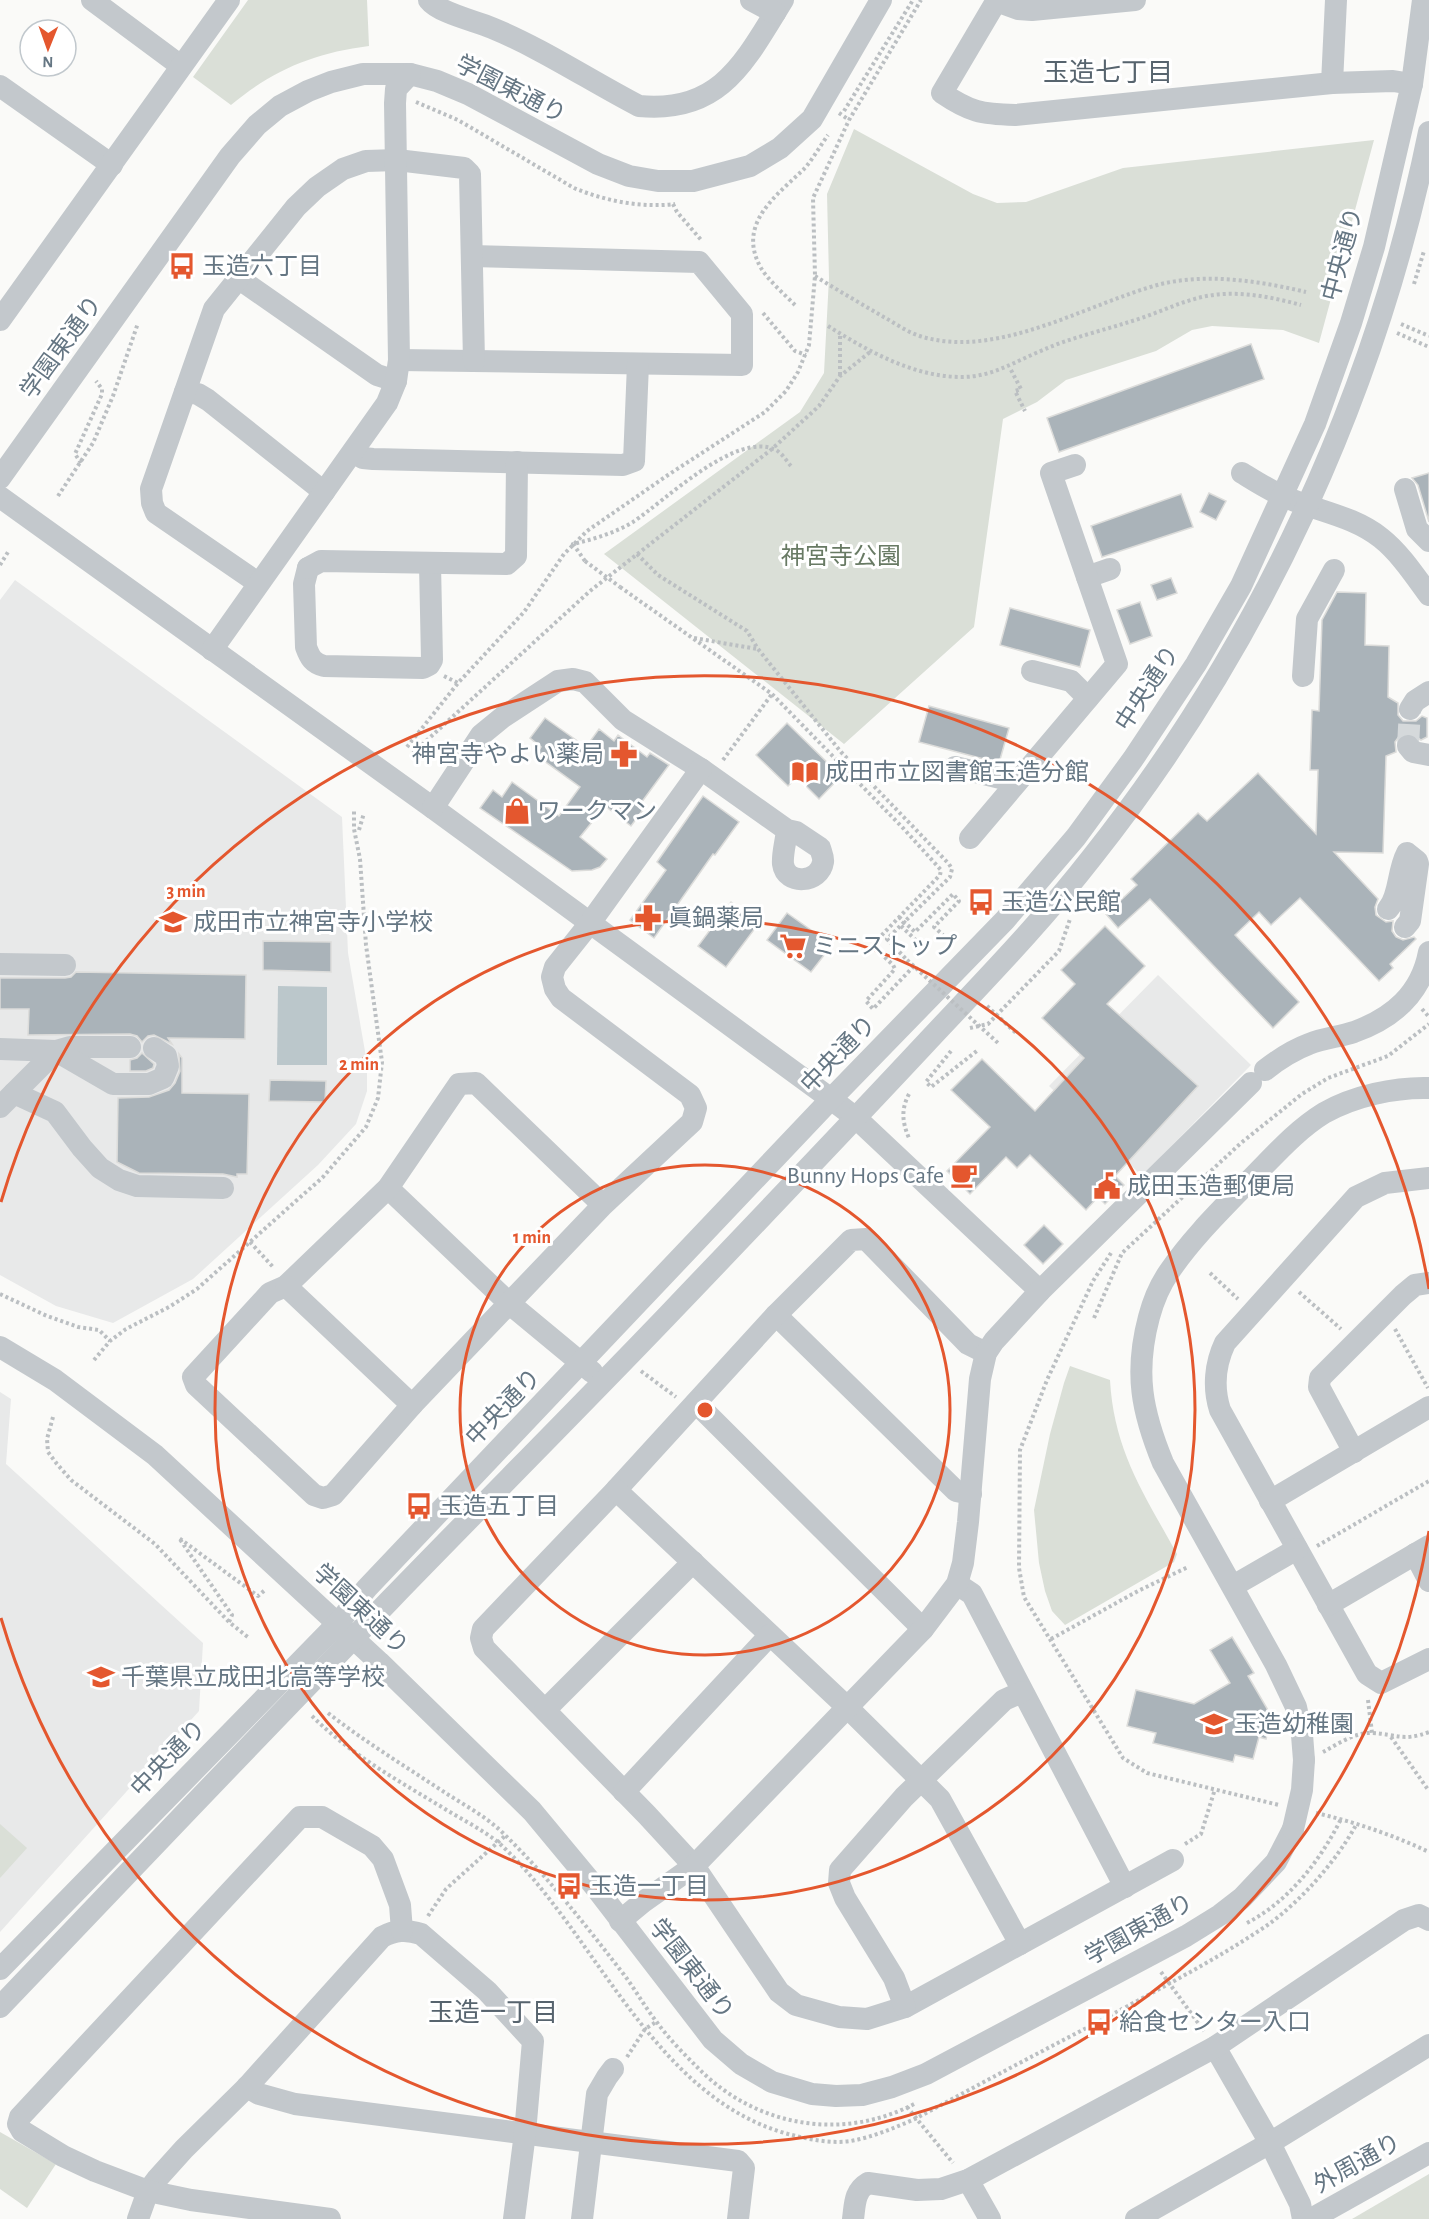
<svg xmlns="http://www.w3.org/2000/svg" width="1429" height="2219" font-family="'Alegreya Sans','Noto Sans JP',sans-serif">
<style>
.built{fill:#e8e9e9}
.green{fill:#dadfd7}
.water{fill:#bbc7cb}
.building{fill:#aab3b9;stroke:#dcdcda;stroke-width:1.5}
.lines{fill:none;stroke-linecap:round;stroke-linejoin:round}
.minor-tunnel{stroke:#d5d9db;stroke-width:22;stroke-dasharray:22 11;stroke-linecap:butt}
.path{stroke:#bbbfc2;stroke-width:4;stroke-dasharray:3 3;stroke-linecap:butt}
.minor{stroke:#c3c8cc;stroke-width:22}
.path-bridge{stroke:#bbbfc2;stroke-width:4;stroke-dasharray:3 3;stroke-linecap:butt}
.minor-bridge{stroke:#c3c8cc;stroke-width:22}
.ring{fill:none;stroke:#e4572e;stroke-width:3}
.labels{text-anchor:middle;stroke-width:6;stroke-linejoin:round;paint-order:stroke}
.street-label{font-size:24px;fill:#657683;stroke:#fff}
.poi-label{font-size:24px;fill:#657683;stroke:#fff;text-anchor:start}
.park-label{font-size:24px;fill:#687a64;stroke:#fff}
.neighbourhood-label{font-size:26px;fill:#57646e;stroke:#fff}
.centre{fill:#e4572e;stroke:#fff;stroke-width:3}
.ring-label{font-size:18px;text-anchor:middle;font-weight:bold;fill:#e4572e;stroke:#fff;stroke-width:6;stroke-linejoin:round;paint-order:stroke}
</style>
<rect width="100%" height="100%" fill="#fafaf8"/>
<g class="built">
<polygon points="15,580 342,817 348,953 367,1063 367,1091 356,1124 318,1165 193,1279 113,1323 56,1306 0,1275 0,600"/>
<polygon points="1158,975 1251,1065 1142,1176 1049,1086"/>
<polygon points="0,1392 11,1399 6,1464 203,1643 199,1711 0,1932"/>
</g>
<g class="green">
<path d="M248 0H367L369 46C314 53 273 70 231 105L193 77Z"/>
<polygon points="854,129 973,194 997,203 1026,202 1123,168 1374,140 1319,343 1283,330 1212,326 1192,330 1156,351 1066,380 1037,402 1003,419 974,627 844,744 604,554 800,412 824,373 829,278 827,194"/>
<path d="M1070 1366 1110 1380C1114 1451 1144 1494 1177 1554L1174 1562 1065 1625 1052 1611 1045 1591 1039 1563 1034 1510 1050 1434 1064 1383Z"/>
<polygon points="0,1824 27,1848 0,1878"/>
<polygon points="0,2132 56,2164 27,2208 0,2189"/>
<polygon points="1429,2174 1429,2219 1352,2219"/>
</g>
<polygon class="water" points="278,986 327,987 327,1065 277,1065"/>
<g class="building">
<polygon points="1251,344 1264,379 1059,452 1047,418"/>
<polygon points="1429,473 1429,522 1418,485 1412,478"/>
<polygon points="1209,493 1226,501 1216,520 1200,512"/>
<polygon points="1181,494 1193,527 1102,557 1091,526"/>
<polygon points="1171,578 1177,593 1157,600 1151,585"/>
<polygon points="1337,592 1366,593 1365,645 1389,646 1388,697 1398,703 1398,715 1403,721 1416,721 1422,716 1427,718 1427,737 1421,740 1412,733 1400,735 1395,742 1396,752 1386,756 1383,853 1334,852 1378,899 1375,907 1376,915 1386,922 1393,921 1392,931 1396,937 1403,940 1414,937 1416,939 1390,964 1393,968 1379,981 1300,898 1271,925 1259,912 1235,935 1299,1002 1273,1028 1150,899 1118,928 1106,914 1137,885 1131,879 1198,813 1207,821 1258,773 1316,834 1318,770 1310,770 1312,710 1319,711 1322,620"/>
<polygon points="1140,602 1152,636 1130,644 1117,610"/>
<polygon points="1010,608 1090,630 1080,667 1000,645"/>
<polygon points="929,706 1009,728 999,763 919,742"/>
<polygon points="545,718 586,747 599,729 614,741 618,735 647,757 650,753 669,765 641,803 645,807 631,826 605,806 580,837 607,859 600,867 592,870 572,871 480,808 493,790 502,797 512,782 559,816 580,787 536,755 541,747 530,738"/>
<polygon points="787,723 841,776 819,799 797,777 788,786 756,755"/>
<polygon points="703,796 739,822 715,855 713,854 654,938 630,920 666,870 657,862"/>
<polygon points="731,902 759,923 726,967 698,946"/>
<polygon points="787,913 832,945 811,972 767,940"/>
<polygon points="1105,926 1145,966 1107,1004 1198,1086 1115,1176 1124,1185 1105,1204 1098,1197 1086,1210 1030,1155 1017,1168 1006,1157 970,1194 947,1171 990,1127 951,1090 982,1059 1035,1111 1084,1058 1042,1018 1075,984 1061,970"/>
<polygon points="263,941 331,942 331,972 263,970"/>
<polygon points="76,972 246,975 245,1039 168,1038 172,1044 154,1035 148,1036 142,1042 137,1036 130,1034 28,1035 29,1009 0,1009 0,978 65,978 71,977"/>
<polygon points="142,1053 154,1064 153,1068 146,1071 130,1071 130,1060 137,1058"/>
<polygon points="179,1054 182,1058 182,1093 249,1094 247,1174 237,1174 237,1177 223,1174 139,1173 117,1162 118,1098 149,1097 169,1090 175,1083 180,1071"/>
<polygon points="270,1080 326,1081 325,1102 269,1101"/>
<polygon points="1044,1225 1063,1244 1043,1264 1024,1245"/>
<polygon points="1232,1637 1254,1673 1248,1676 1272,1717 1266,1739 1259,1737 1253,1759 1235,1755 1233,1762 1153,1743 1156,1733 1127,1726 1136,1690 1194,1704 1230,1683 1210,1650"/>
</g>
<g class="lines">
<polyline class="minor-tunnel" points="1408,746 1410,709"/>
<g class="path">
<path d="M416 102 458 120 574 188C605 201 642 208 675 204"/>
<polyline points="844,111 913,0"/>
<polyline points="839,113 849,120"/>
<polyline points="673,204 677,212 702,241"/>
<path d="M815 276C837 290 860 303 882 316 895 323 908 333 923 337 1000 359 1088 303 1161 284 1208 273 1259 281 1306 292"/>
<polyline points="1414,284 1424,251"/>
<path d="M795 305C784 294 769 281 761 268 736 224 776 196 804 169 813 159 820 146 828 135"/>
<polyline points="763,313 795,351 806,355"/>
<polyline points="1401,324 1429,336"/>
<path d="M828 326C868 351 913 377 962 377 992 377 1016 361 1043 350 1070 338 1101 331 1129 322 1153 315 1175 304 1198 298 1232 289 1268 296 1301 305"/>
<polyline points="1397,333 1429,347"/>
<polyline points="1011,370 1021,389 1015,391 1025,411"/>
<polyline points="840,375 840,333"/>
<polyline points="81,463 75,454 102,394 102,389 96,381"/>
<polyline points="58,496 93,443 113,396 138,323"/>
<polyline points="637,554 658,575 747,631 758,649 841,752 949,864 952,869 950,877 887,939 907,960"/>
<path d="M585 561 573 544C594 539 615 533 633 522 665 501 736 430 776 450 783 454 787 462 792 467"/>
<polyline points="0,565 8,552"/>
<polyline points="620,587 772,694 903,828 941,870 940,875 877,940 877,950 893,965 895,969 866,1001 873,1009 914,966"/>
<polyline points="694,638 757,649"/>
<polyline points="444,676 458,683"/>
<polyline points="407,747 458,683 524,612 564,554 587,531 668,475 765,412 786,391 798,372 809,345 815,276 813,198 849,120 921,0"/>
<polyline points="413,753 590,591 772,449 819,406 840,376 870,352"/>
<polyline points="723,760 772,694"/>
<polyline points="359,830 364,813"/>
<polyline points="899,917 915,932 953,894 959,901 934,927 943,935"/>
<polyline points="901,926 923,947"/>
<polyline points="987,1006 1017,1034"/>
<polyline points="1422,1009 1429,1017"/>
<polyline points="970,1028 988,1024 1059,951 1070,919"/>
<polyline points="951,1051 926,1082 931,1087 978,1050"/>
<path d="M909 1094C901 1109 902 1122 909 1138"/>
<polyline points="250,1242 274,1268"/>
<polyline points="1111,1253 1093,1281 1047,1380 1020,1450 1019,1568 1024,1597 1123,1758 1147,1773 1279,1805"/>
<polyline points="1210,1273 1238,1299"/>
<polyline points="1299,1292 1341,1329"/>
<polyline points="0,1294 47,1316 78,1327 99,1330 110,1341"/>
<polyline points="1094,1318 1122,1253 1241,1143 1302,1094 1328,1078 1388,1056 1429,1024"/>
<polyline points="1395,1329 1428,1388"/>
<polyline points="94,1360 110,1341 126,1329 169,1307 197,1289 323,1177 366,1127 378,1098 382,1062 366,945 360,859 354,829 354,810"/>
<polyline points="641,1371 676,1397"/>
<polyline points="53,1417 47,1439 48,1452 57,1464 71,1480 155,1544 229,1622 249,1638"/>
<polyline points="1317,1546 1429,1481"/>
<polyline points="229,1622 232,1615 179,1538 258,1596 265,1590"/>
<polyline points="1051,1639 1138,1591 1188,1567"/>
<polyline points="1368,1700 1372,1733"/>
<path d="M328 1713C364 1741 403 1765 441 1790 462 1804 486 1816 504 1834 549 1878 587 1927 625 1976 636 1991 645 2007 656 2021 668 2038 684 2054 698 2068 756 2127 843 2142 916 2103"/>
<path d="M312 1716C351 1755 399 1781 445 1809 463 1820 483 1830 499 1843 596 1932 652 2097 788 2134 808 2139 830 2144 851 2141 873 2137 894 2128 915 2119 976 2086 1038 2053 1100 2021 1155 1991 1218 1959 1269 1924 1302 1900 1337 1860 1356 1825"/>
<polyline points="1391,1737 1429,1791"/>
<path d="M1323 1752C1338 1744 1355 1732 1372 1733 1397 1734 1402 1742 1429 1732"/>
<path d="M1316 1813C1355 1822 1393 1835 1429 1852"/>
<polyline points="1185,1844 1201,1834 1215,1789"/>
<polyline points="428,1916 446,1889 506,1835"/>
<path d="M1247 1923C1289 1901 1320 1861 1341 1819"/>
<polyline points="1161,1972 1204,2031"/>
<polyline points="627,2057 645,2029 656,2022"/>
<polyline points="907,2107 953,2163"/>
</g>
<g class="minor">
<polyline points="92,0 181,66"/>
<path d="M429 0C439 13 476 21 492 28 543 49 589 80 639 106 721 114 745 61 783 0"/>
<polyline points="751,0 775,13"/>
<path d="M997 0 942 93C970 112 981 114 1015 115L1332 83 1336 0"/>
<polyline points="996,1 1018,9 1032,10 1135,0"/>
<polyline points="1332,83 1393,81 1412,84"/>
<polyline points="0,86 112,165"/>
<polyline points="238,278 377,375 396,381"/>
<polyline points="0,320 229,0"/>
<polyline points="399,360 742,365 742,314 699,262 472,256"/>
<polyline points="185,392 198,394 208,400 324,492"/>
<polyline points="353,452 363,458 373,459 623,465 634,461 638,364"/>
<path d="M1242 473C1255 481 1269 490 1283 496 1315 511 1352 515 1381 538 1400 553 1415 576 1429 595"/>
<polyline points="0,478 230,156 257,125 280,106 308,91 331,82 363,74 410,74 437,81 468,94 598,164 629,176 658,181 693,181 750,166 780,148 812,119 881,0"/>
<polyline points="1405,489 1417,529 1429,541"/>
<polyline points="0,497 433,808 831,1099 856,1118 1040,1291"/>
<path d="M308 568 304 584 306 647C310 658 313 663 324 666L423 668 429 665 432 660 430 564"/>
<polyline points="308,568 321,561 507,564 516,556 517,462"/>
<polyline points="1087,577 1110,569"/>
<polyline points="258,583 156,513 152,503 151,489 214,309 296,207 317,187 343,169 366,161 397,160 464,168 470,174 474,361"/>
<polyline points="212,650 387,403 396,381 399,360 395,103 396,89 410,74"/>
<polyline points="1032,671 1071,681 1088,698"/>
<polyline points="1303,676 1307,619 1334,570"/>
<polyline points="1410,709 1415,701 1429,692"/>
<polyline points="1408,746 1413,752 1429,755"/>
<polyline points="955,767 1017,782"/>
<path d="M433 808 481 735 503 717 558 681 573 679 585 682 623 720 701 769 787 830 796 832 820 848C821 852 824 858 823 862 820 883 786 886 783 864 782 854 786 841 787 830"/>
<polyline points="970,838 1117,664 1051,473 1075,465"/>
<path d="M1388 909C1400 896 1397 872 1407 853L1417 861 1418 864 1410 921 1405 927"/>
<polyline points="0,964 65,965"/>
<polyline points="0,1049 56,1051 70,1047 130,1047"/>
<polyline points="56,1051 113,1084 149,1084 163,1078 168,1066 166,1056 154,1048"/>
<path d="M1265 1070C1279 1059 1293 1050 1309 1044 1323 1038 1339 1037 1354 1032 1393 1018 1421 994 1429 952"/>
<polyline points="14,1093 55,1112 82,1148 100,1168 119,1180 137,1186 223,1188"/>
<polyline points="0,1107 56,1051"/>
<path d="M1429 1178 1385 1183 1356 1197 1225 1343C1215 1364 1213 1388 1220 1410L1367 1674 1381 1683 1429 1659"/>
<polyline points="388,1188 510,1304 592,1372"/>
<polyline points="603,1205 476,1083 459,1084 388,1188 286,1286 270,1293 193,1377 196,1385 314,1495 323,1498 333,1495 412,1405 603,1205 692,1122 696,1108 690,1095 561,998 555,989 552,977 555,967 590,923 701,769"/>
<polyline points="286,1286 412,1405"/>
<polyline points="776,1315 956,1491 971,1494"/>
<polyline points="0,1347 55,1380 155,1455 379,1662 532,1811 596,1888 713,2040 741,2064 772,2082 812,2094 836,2096 862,2095 892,2087 926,2074 1186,1936 1220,1915 1242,1898 1276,1862 1293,1829"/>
<polyline points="986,1353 968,1344 866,1239 851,1240 776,1315 616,1490 483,1629 481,1638 484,1648 647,1815 694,1866 779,1992 796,2005 839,2017 867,2019 905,2007 1173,1860"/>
<polyline points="696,1403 923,1629"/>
<polyline points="1354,1452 1319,1387 1320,1378 1403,1295 1415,1285 1429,1283"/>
<polyline points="616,1490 848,1708 940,1799 1020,1944"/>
<polyline points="1270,1501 1429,1407"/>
<polyline points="1415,1554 1429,1581"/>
<polyline points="957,1584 972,1594 1125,1887"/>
<polyline points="1233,1586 1297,1549"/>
<polyline points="1328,1605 1429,1546"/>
<polyline points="545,1710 693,1562"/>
<path d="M1304 1760 1302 1735 1296 1707 1276 1665 1163 1463C1142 1412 1134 1373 1149 1317 1153 1302 1160 1285 1169 1272 1192 1238 1222 1209 1250 1180 1274 1156 1295 1131 1324 1113 1354 1096 1395 1087 1429 1088"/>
<polyline points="624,1792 770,1635"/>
<polyline points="620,1921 643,1902 694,1866 923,1629 957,1584 963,1563 968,1522 980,1379 986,1353 994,1341 1040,1291 1251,1083"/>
<polyline points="0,1969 338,1623 367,1588 831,1099 1005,920 1076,837 1133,759 1196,664 1241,586 1315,424 1351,323 1374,247 1412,84 1423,0"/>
<path d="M0 2007C130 1871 260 1734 391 1599 483 1504 577 1410 668 1315 754 1225 840 1135 925 1044 982 983 1041 923 1093 856 1260 645 1375 396 1429 132"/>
<polyline points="905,2007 894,1978 845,1898 839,1883 840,1870 904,1797 1004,1700 1022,1692"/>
<polyline points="1215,2047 1270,2143 1300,2204 1303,2219"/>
<polyline points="247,2087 259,2094 295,2104 738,2161 744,2168 738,2219"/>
<polyline points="968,2180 990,2219"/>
<path d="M138 2219 148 2191 157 2179 184 2149 247 2087 382 1937C395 1930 406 1929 421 1934L487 1991 533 2041 525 2133 514 2219"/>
<polyline points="330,2219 191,2200 148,2191 95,2171 63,2156 22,2131 18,2124 20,2117 300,1817 322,1817 372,1846 383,1859 400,1905 402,1931"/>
<polyline points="582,2219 597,2094 607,2077 613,2069"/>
<path d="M853 2219C855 2205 854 2191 868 2183L917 2190 941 2189 968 2180 1215 2047 1404 1920 1419 1915 1429 1920"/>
<polyline points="1136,2219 1270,2143 1429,2045"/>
<polyline points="1311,2219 1429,2153"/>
</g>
<g class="path-bridge">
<polyline points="585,561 620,587"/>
<polyline points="907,960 998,1043"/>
</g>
<polyline class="minor-bridge" points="1293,1829 1302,1790 1304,1760"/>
</g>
<g class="ring">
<circle cx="705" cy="1410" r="245"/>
<circle cx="705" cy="1410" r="490"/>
<path d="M1429 1531A734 734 0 0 1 1 1618M1 1202A734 734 0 0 1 1429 1289"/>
</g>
<defs>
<symbol id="bus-bare" viewBox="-9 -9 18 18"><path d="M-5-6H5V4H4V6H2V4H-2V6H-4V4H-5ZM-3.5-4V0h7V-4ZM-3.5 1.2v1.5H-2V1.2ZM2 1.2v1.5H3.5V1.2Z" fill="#e4572e" stroke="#fff" stroke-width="2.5" paint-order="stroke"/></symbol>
<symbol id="pharmacy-bare" viewBox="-9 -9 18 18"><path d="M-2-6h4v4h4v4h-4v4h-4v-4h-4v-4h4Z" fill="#e4572e" stroke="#fff" stroke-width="2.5" paint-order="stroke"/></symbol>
<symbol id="library-bare" viewBox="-9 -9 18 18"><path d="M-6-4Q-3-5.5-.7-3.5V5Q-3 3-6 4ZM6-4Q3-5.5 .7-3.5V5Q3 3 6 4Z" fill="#e4572e" stroke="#fff" stroke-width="2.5" paint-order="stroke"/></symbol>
<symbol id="shop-bare" viewBox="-9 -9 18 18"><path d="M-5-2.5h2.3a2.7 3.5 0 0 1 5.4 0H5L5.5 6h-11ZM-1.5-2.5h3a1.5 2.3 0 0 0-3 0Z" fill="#e4572e" stroke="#fff" stroke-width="2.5" paint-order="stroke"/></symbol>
<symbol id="school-bare" viewBox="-9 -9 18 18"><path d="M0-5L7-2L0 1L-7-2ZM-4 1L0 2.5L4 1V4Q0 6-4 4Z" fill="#e4572e" stroke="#fff" stroke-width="2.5" paint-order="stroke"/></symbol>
<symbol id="supermarket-bare" viewBox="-9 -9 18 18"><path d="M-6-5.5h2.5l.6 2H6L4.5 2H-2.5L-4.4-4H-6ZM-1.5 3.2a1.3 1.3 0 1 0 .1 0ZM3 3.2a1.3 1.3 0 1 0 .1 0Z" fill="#e4572e" stroke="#fff" stroke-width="2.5" paint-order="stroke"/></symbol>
<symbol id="cafe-bare" viewBox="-9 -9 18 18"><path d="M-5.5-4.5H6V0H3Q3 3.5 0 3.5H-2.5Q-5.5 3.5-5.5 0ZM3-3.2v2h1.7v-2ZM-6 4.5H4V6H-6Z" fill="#e4572e" stroke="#fff" stroke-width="2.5" paint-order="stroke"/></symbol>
<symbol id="civic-bare" viewBox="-9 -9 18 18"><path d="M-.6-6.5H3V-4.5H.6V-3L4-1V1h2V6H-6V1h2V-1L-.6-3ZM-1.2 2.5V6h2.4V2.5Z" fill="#e4572e" stroke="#fff" stroke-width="2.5" paint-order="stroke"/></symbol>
</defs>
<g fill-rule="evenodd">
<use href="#bus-bare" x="163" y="247" width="38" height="38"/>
<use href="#pharmacy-bare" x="605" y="735" width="38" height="38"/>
<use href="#library-bare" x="786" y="753" width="38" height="38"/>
<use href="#shop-bare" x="498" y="792" width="38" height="38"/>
<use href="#bus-bare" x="962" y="883" width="38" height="38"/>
<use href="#pharmacy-bare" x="629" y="899" width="38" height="38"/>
<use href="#school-bare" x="154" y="903" width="38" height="38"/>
<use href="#supermarket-bare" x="774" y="927" width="38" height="38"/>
<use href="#cafe-bare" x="945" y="1156" width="38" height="38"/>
<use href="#civic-bare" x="1088" y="1167" width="38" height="38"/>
<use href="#bus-bare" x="400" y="1487" width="38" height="38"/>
<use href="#school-bare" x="82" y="1658" width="38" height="38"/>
<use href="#school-bare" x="1195" y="1705" width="38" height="38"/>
<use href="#bus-bare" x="550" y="1867" width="38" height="38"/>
<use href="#bus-bare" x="1080" y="2003" width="38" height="38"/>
</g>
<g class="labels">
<g class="street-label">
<text transform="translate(511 89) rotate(27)" y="8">学園東通り</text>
<text transform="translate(1342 254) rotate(-75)" y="8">中央通り</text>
<text transform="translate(61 347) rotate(-54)" y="8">学園東通り</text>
<text transform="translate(1147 688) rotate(-57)" y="8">中央通り</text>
<text transform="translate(838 1054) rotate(-46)" y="8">中央通り</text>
<text transform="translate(503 1407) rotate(-46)" y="8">中央通り</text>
<text transform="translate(361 1609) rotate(43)" y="8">学園東通り</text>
<text transform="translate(168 1758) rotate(-46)" y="8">中央通り</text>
<text transform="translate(1139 1929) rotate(-29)" y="8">学園東通り</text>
<text transform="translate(692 1969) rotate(52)" y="8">学園東通り</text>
<text transform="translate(1357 2163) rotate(-29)" y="8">外周通り</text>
</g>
<g class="poi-label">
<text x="202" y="274">玉造六丁目</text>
<text x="604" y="762" text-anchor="end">神宮寺やよい薬局</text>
<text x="825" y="780">成田市立図書館玉造分館</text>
<text x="537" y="819">ワークマン</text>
<text x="1001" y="910">玉造公民館</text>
<text x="668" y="926">眞鍋薬局</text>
<text x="193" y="930">成田市立神宮寺小学校</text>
<text x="813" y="954">ミニストップ</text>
<text x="944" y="1183" text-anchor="end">Bunny Hops Cafe</text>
<text x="1127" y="1194">成田玉造郵便局</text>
<text x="439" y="1514">玉造五丁目</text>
<text x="121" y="1685">千葉県立成田北高等学校</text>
<text x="1234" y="1732">玉造幼稚園</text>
<text x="589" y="1894">玉造一丁目</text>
<text x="1119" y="2030">給食センター入口</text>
</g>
<g class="park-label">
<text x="841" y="564">神宮寺公園</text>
</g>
<g class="neighbourhood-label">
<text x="1108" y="81">玉造七丁目</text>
<text x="493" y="2021">玉造一丁目</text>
</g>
</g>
<circle cx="705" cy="1410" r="9" class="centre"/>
<g class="ring-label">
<text x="186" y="897">3 min</text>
<text x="359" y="1070">2 min</text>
<text x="532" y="1243">1 min</text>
</g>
<g transform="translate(48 48) rotate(181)"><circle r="28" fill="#ffffff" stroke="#c1c8cd" stroke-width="1.5"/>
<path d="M0-4.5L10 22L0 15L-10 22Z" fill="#e4572e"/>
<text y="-9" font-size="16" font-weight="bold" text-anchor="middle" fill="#657683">N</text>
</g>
</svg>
